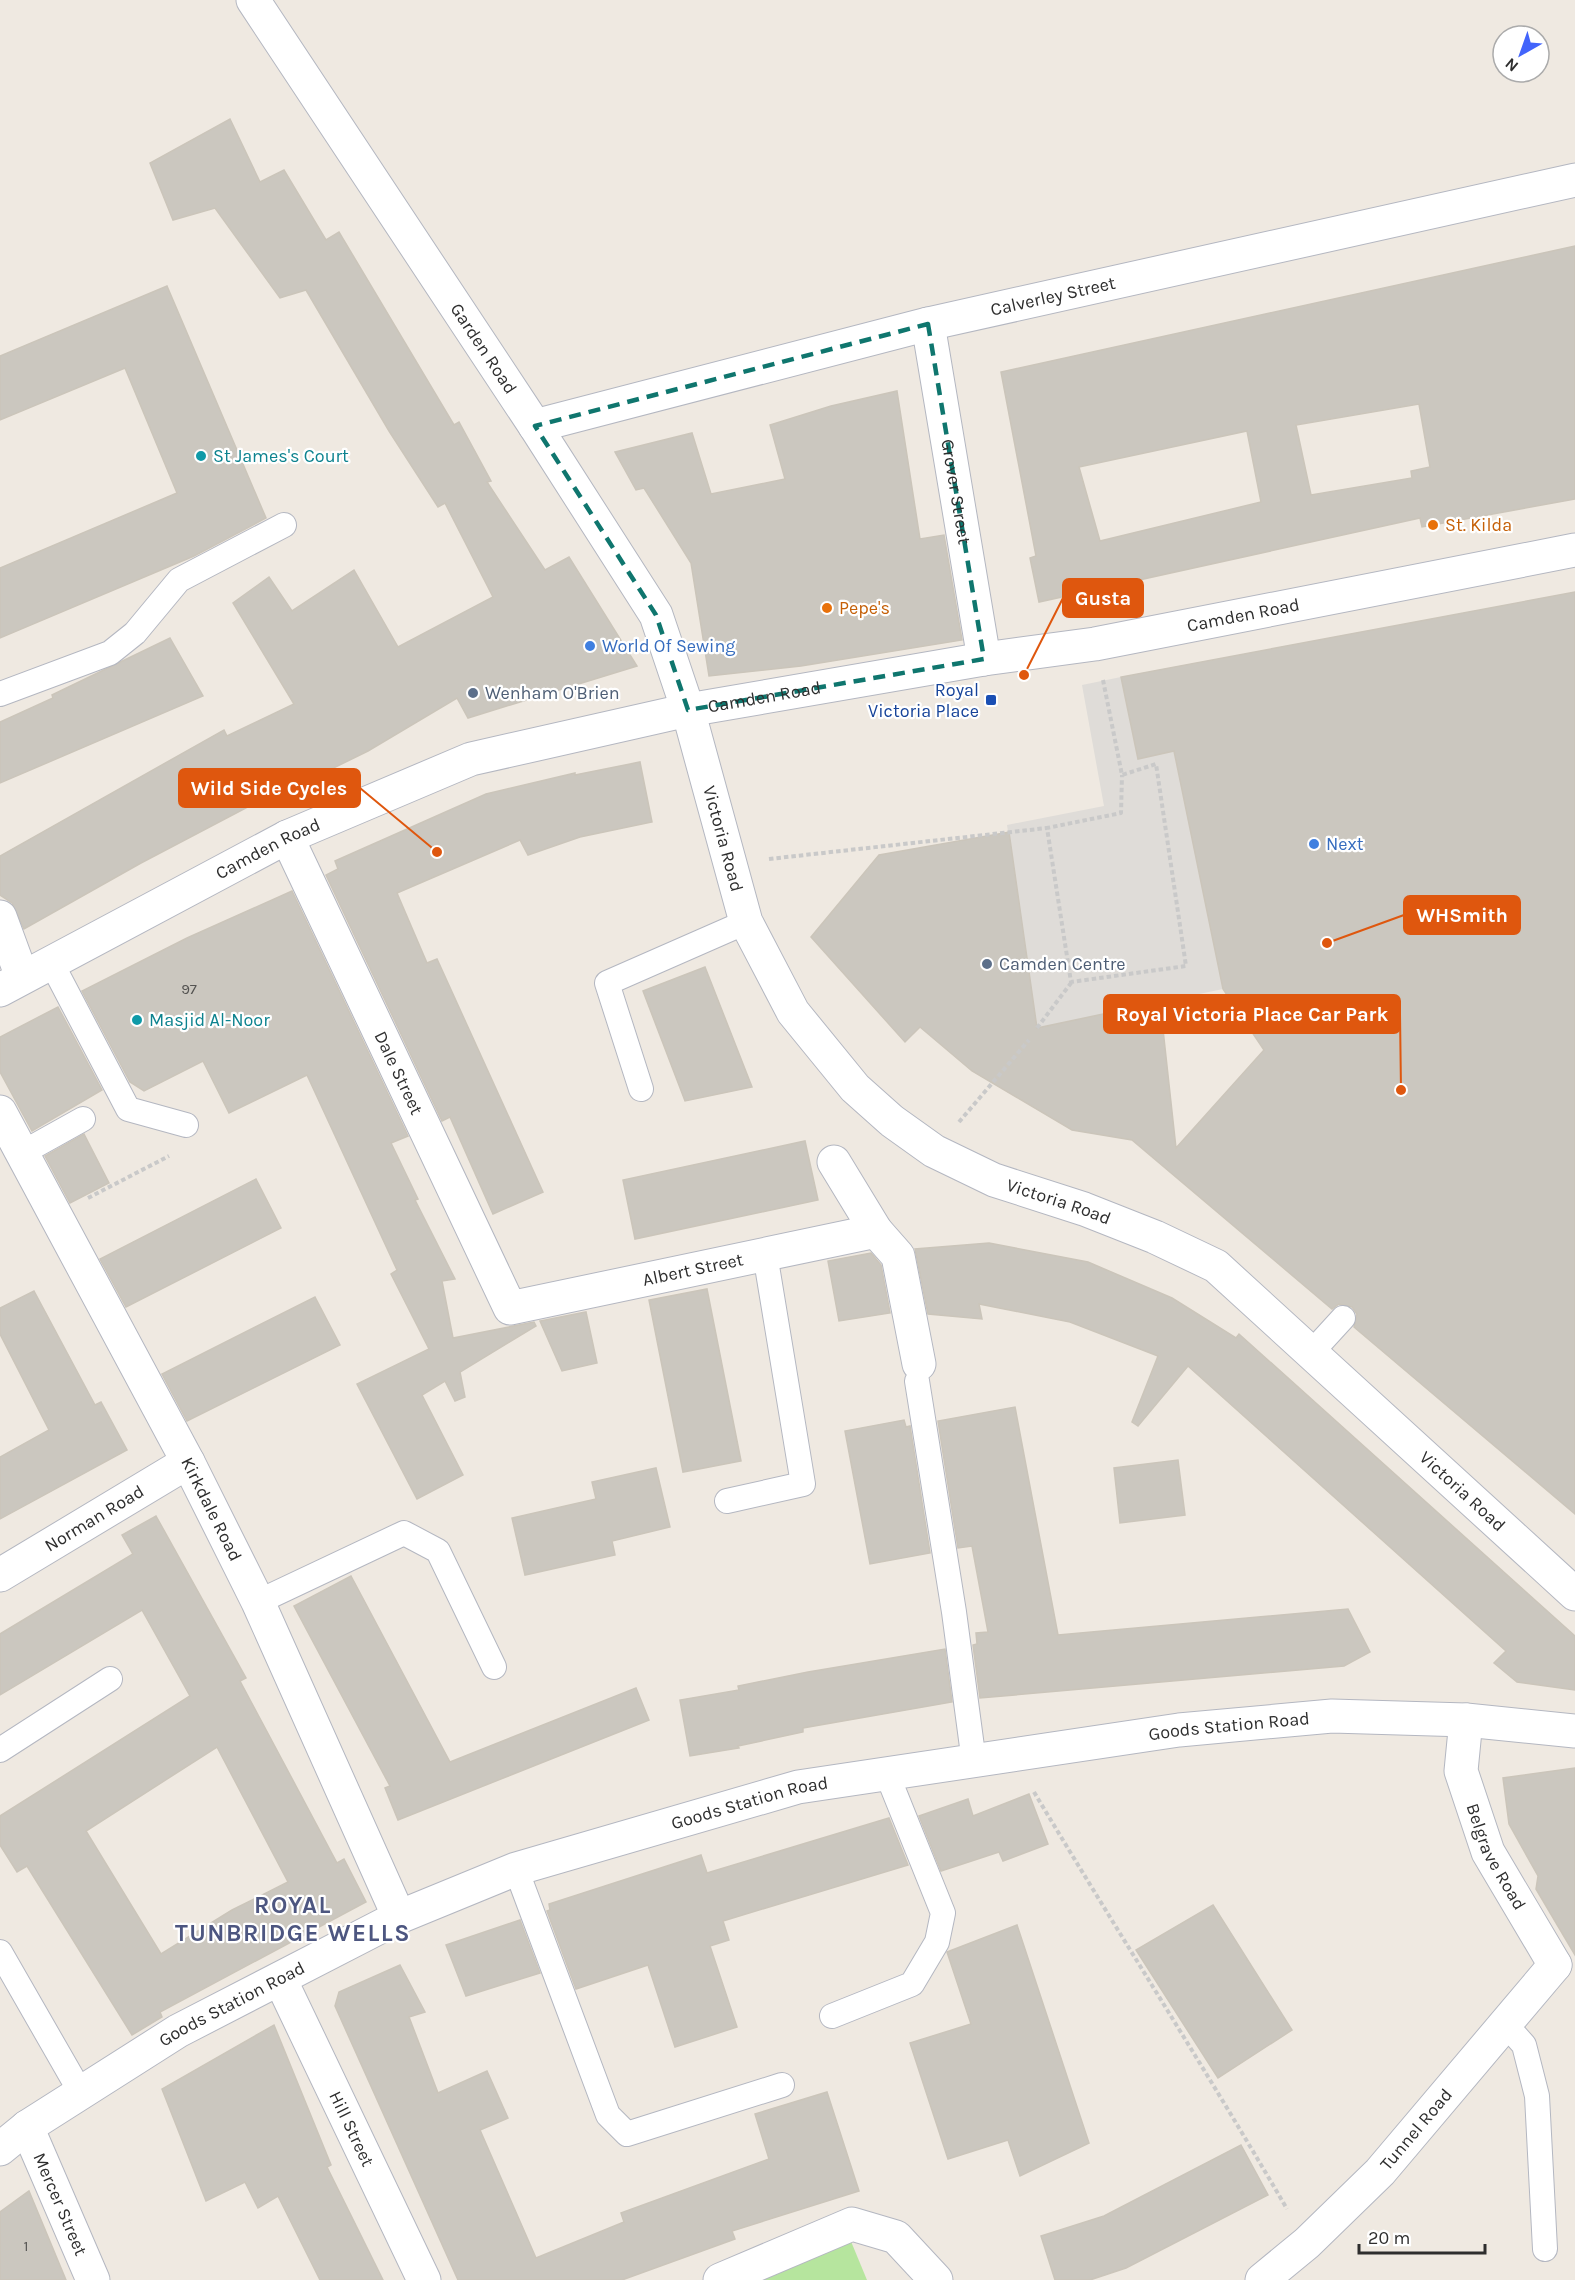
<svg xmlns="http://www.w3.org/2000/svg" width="1575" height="2280" font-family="Karla,sans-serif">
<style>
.green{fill:#b6e59e}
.plaza{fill:#dfdcd8}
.building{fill:#cbc7bf;stroke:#cbc5ba;stroke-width:1.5;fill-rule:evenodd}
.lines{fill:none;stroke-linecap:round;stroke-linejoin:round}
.lane-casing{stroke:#b4b7c1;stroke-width:26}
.street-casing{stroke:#b4b7c1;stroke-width:35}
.secondary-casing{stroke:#b4b7c1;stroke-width:35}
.path{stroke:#c9c9c9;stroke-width:4;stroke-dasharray:4.5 3;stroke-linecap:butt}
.lane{stroke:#fff;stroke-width:24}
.street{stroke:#fff;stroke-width:33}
.secondary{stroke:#fff;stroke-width:33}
.marked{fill:none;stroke:#0f766e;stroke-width:4.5;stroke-dasharray:12 8;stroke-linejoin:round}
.culture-dot{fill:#0f9aa8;stroke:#fff;stroke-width:2}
.food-dot{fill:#e8710a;stroke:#fff;stroke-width:2}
.shop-dot{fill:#3f7fe0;stroke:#fff;stroke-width:2}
.service-dot{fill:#5c6f8a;stroke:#fff;stroke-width:2}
.transit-dot{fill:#1a4fb4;stroke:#fff;stroke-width:2}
.labels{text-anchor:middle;stroke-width:4.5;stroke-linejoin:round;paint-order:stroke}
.number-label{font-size:15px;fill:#555452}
.street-label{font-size:18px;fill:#2e2e2e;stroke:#fff}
.culture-label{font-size:18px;fill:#0d838f;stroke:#fff;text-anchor:start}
.food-label{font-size:18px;fill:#c56008;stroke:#fff;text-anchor:start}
.shop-label{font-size:18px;fill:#366cbe;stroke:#fff;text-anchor:start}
.transit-label{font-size:18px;fill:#164399;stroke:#fff;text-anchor:end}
.service-label{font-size:18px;fill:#4e5e75;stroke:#fff;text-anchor:start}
.district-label{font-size:24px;font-weight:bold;letter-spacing:1.5px;fill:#4d5680;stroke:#fff}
.leader{fill:none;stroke:#df570e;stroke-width:2}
.callout-dot{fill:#df570e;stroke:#fff;stroke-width:2}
.callout{fill:#df570e;stroke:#df570e;stroke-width:2}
.callout-label{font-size:20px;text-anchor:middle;font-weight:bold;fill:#fff}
</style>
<rect width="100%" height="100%" fill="#efe9e1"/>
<polygon class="green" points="850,2239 867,2280 758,2280"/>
<polygon class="plaza" points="1121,677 1138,759 1174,751 1223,989 1037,1028 1007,825 1104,806 1082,685"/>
<g class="building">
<polygon points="230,119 260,182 284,170 326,240 339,232 454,425 459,422 491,481 487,482 545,570 569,557 637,666 468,718 457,698 368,751 305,782 303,778 141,863 24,929 12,903 0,895 0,856 224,730 227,736 294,704 233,603 269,577 292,611 354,570 398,647 493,597 445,503 438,507 389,431 306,290 280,298 215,208 173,220 150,163"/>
<path d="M1575 246V499L1422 527 1420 518 1039 602 1030 558 1036 556 1001 372ZM1419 404 1430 467 1411 471 1412 478 1311 495 1296 425ZM1247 431 1261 502 1100 541 1079 467Z"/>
<polygon points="167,286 266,518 194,556 0,638 0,568 177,493 125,368 0,420 0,356"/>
<polygon points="897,391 920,539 944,535 962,640 801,666 709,676 691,563 644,488 636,490 615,452 692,433 711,494 785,479 770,425 831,406"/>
<polygon points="1575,592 1575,1514 1354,1327 1357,1314 1352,1307 1339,1304 1332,1309 1132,1140 1072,1130 972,1071 920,1027 905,1042 811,937 879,855 1009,832 1037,1028 1160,1002 1176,1148 1264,1050 1223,989 1174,751 1138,759 1121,677"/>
<polygon points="170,638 203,696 0,783 0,722 53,698 52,695"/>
<polygon points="640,762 652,822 580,837 528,855 520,840 397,893 427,963 437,959 543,1192 493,1214 450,1117 442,1121 326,875 338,869 335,861 486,794 575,773 575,775"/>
<polygon points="292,891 408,1136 391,1143 418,1199 415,1200 455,1279 442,1281 453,1338 534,1322 536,1326 460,1372 465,1397 455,1401 445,1381 422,1395 463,1475 417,1499 357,1384 429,1349 391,1274 397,1270 307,1075 229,1113 203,1061 144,1091 130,1082 82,991 187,938"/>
<polygon points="705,967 752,1087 685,1101 643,991"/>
<polygon points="58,1007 102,1090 32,1131 0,1072 0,1037"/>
<polygon points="84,1134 109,1183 70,1203 45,1156"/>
<polygon points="805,1141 818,1200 635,1239 623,1180"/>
<polygon points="256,1179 281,1228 126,1307 100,1259"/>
<polygon points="989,1243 1088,1262 1172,1298 1236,1338 1239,1334 1575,1636 1575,1690 1517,1682 1494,1663 1506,1651 1188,1366 1138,1426 1132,1422 1158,1356 1070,1322 979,1304 982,1319 928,1314 915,1249"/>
<polygon points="871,1253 881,1265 890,1313 839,1321 828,1261"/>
<polygon points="707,1289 741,1461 683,1472 649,1300"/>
<polygon points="34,1291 95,1405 101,1402 127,1450 0,1519 0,1457 49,1430 0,1334 0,1308"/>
<polygon points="315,1297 340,1345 187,1421 162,1374"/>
<polygon points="586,1312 597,1363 562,1371 540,1321"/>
<polygon points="1015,1407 1058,1635 1348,1609 1370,1652 1344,1666 980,1698 973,1645 977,1644 976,1633 988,1632 972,1546 958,1548 938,1421"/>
<polygon points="904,1420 906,1427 910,1426 930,1553 870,1564 845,1431"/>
<polygon points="1178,1460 1185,1515 1120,1523 1114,1468"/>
<polygon points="656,1468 670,1527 612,1541 615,1555 525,1575 512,1518 596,1499 592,1482"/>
<path d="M156 1516 246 1678 240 1681 337 1863 344 1859 366 1902 160 2012 162 2017 132 2035 27 1866 17 1872 0 1845V1816L190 1696 142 1610 0 1695V1634L133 1554 122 1535ZM217 1747 288 1882 232 1910 161 1954 86 1831Z"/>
<polygon points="351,1576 450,1762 636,1688 649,1720 398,1820 385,1788 390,1786 294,1606"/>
<polygon points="945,1649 952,1702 803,1728 803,1732 738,1746 739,1748 690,1756 680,1700 739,1690 738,1686 808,1672"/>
<polygon points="1575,1768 1575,1955 1536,1889 1538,1876 1509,1824 1503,1778"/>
<polygon points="1029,1794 1048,1844 1003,1861 999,1852 941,1871 919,1816 968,1799 973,1816"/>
<polygon points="889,1818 908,1865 723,1921 729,1940 710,1946 737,2027 675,2047 648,1965 576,1989 547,1911 550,1910 549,1904 701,1855 707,1873"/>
<polygon points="1213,1905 1292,2030 1218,2078 1136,1950"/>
<polygon points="520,1920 540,1973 466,1996 446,1945"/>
<polygon points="1017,1925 1089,2143 1020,2176 1008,2140 948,2159 910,2043 971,2024 947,1952"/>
<polygon points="400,1965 425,2012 409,2017 438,2093 487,2071 508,2118 480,2130 536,2258 624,2222 621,2213 769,2159 755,2114 827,2092 859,2191 732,2231 735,2239 622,2280 458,2280 335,2006 339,1992"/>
<polygon points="274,2025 331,2165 327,2167 383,2280 320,2280 278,2196 258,2208 245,2182 206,2201 162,2089"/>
<polygon points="1241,2145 1268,2195 1126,2268 1090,2280 1055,2280 1041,2236 1104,2216"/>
<polygon points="29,2191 66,2280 0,2280 0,2212"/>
</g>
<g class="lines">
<defs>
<g id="lane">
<polyline points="0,694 110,653 135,633 179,580 284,525"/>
<polyline points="51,962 128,1109 186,1125"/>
<polyline points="641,1089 607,983 746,922"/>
<polyline points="22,1153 83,1119"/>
<polyline points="1311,1353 1343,1318"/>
<polyline points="917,1381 954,1612 974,1762"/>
<polyline points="727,1501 803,1484 765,1254"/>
<polyline points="258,1602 404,1533 438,1551 494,1667"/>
<polyline points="0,1750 110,1679"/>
<polyline points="516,1869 608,2115 627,2134 782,2085"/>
<polyline points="0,1952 81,2093"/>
<polyline points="832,2016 912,1984 937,1942 943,1913 887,1774"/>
<polyline points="1505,2024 1524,2045 1537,2096 1545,2249"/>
</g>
<g id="street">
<path id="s1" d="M928 324 984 659"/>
<path id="s2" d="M535 426 928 324 1575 180"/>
<path id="s3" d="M287 837 510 1308 876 1231"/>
<polyline points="0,917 22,977"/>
<path id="s4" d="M0 1112 188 1462 258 1602 399 1917"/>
<polyline points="834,1162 876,1231 898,1256 919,1364"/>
<path id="s5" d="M0 1575 188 1462"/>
<path id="s6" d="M1466 1720 1461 1771 1488 1852 1555 1965"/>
<path id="s7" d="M280 1979 424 2280"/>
<path id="s8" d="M27 2127 93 2280"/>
<path id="s9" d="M0 2149 27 2127 178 2031 399 1917 516 1869 798 1787 1179 1730 1332 1716 1466 1720 1575 1731"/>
<polyline points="720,2280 852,2224 896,2237 936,2280"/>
<path id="s10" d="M1262 2280 1307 2243 1380 2172 1555 1965"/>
</g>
<g id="secondary">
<path id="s11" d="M253 0 535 426 656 615 688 710 746 922 793 1012 855 1088 892 1121 934 1151 994 1180 1084 1209 1155 1237 1216 1266 1575 1594"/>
<path id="s12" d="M0 990 287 837 471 759 688 710 984 659 1095 644 1575 550"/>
</g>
</defs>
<use href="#lane" class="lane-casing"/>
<use href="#street" class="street-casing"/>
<use href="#secondary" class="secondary-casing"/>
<g class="path">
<polyline points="1103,680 1122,775 1156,764 1186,966 1071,982 1047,828 1121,813 1122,775"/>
<polyline points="769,859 1047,828"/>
<polyline points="1037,1028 1071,983"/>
<polyline points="959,1122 1029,1040"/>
<polyline points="88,1198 169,1156"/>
<path d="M1034 1792C1117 1931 1205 2068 1287 2209"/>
</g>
<use href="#lane" class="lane"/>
<use href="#street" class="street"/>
<use href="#secondary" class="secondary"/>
</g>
<path class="marked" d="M928 324 984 659 688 710 656 615 535 426Z"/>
<g class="culture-dot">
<circle cx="201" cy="456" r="6"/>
<circle cx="137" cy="1020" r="6"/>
</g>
<g class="food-dot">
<circle cx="1433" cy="525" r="6"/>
<circle cx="827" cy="608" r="6"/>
</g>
<g class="shop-dot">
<circle cx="590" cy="646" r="6"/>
<circle cx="1314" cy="844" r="6"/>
</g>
<g class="service-dot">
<circle cx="473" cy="693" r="6"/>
<circle cx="987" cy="964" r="6"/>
</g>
<rect class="transit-dot" x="985" y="694" width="12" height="12" rx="3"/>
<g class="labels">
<g class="number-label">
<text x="189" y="994">97</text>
<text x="26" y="2251">1</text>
</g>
<g class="street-label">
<text dy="6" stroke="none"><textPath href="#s2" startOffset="534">Calverley Street</textPath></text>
<text dy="6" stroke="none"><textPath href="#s11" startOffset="418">Garden Road</textPath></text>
<text dy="6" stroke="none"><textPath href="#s1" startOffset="170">Grover Street</textPath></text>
<text dy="6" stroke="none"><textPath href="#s12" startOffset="1311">Camden Road</textPath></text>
<text dy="6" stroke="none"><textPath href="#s12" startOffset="825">Camden Road</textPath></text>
<text dy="6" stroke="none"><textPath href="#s11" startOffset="969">Victoria Road</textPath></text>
<text dy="6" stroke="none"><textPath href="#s12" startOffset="303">Camden Road</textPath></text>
<text dy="6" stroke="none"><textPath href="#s3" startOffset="261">Dale Street</textPath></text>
<text dy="6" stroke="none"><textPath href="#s11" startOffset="1491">Victoria Road</textPath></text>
<text dy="6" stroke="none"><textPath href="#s3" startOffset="708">Albert Street</textPath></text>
<text dy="6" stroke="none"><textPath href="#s11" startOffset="1995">Victoria Road</textPath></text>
<text dy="6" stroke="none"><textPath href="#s4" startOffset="450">Kirkdale Road</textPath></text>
<text dy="6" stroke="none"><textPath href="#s5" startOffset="110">Norman Road</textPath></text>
<text dy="6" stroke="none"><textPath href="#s9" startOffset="1318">Goods Station Road</textPath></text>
<text dy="6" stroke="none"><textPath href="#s9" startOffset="832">Goods Station Road</textPath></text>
<text dy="6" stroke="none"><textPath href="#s6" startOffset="144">Belgrave Road</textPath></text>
<text dy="6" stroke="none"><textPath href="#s9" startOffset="274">Goods Station Road</textPath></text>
<text dy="6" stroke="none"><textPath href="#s7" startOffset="166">Hill Street</textPath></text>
<text dy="6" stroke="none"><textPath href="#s10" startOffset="216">Tunnel Road</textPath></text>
<text dy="6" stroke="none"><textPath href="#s8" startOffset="84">Mercer Street</textPath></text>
</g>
<g class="culture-label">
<text x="213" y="462">St James's Court</text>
<text x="149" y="1026">Masjid Al-Noor</text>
</g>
<g class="food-label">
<text x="1445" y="531">St. Kilda</text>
<text x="839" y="614">Pepe's</text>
</g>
<g class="shop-label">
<text x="602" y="652">World Of Sewing</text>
<text x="1326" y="850">Next</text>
</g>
<g class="transit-label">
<text x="979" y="696">Royal<tspan x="979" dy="21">Victoria Place</tspan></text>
</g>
<g class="service-label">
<text x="485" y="699">Wenham O'Brien</text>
<text x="999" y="970">Camden Centre</text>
</g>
<g class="district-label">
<text x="293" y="1913">ROYAL<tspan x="293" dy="28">TUNBRIDGE WELLS</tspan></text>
</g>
</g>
<path class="leader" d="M1024 675L1063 598M437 852L360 788M1327 943L1404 915M1401 1090L1400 1014"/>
<g class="callout-dot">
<circle cx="1024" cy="675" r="6"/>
<circle cx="437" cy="852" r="6"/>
<circle cx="1327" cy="943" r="6"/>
<circle cx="1401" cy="1090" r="6"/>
</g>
<g class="callout">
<rect x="1063" y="579" width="80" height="38" rx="6"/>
<rect x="179" y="769" width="181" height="38" rx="6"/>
<rect x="1404" y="896" width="116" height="38" rx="6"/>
<rect x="1104" y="995" width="296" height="38" rx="6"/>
</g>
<g class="callout-label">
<text x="1103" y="605">Gusta</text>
<text x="269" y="795">Wild Side Cycles</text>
<text x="1462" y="922">WHSmith</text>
<text x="1252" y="1021">Royal Victoria Place Car Park</text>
</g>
<g transform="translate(1521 54) rotate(220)"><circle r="28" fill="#ffffff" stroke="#ababab" stroke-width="1.5"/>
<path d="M0-4.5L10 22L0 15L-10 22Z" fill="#4264fb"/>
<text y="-9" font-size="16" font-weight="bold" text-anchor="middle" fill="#2e2e2e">N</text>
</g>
<path d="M1359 2244v9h126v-9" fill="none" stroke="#2e2e2e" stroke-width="3"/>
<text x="1368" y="2244" font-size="18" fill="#2e2e2e" stroke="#ffffff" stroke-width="4.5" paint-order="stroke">20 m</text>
</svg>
